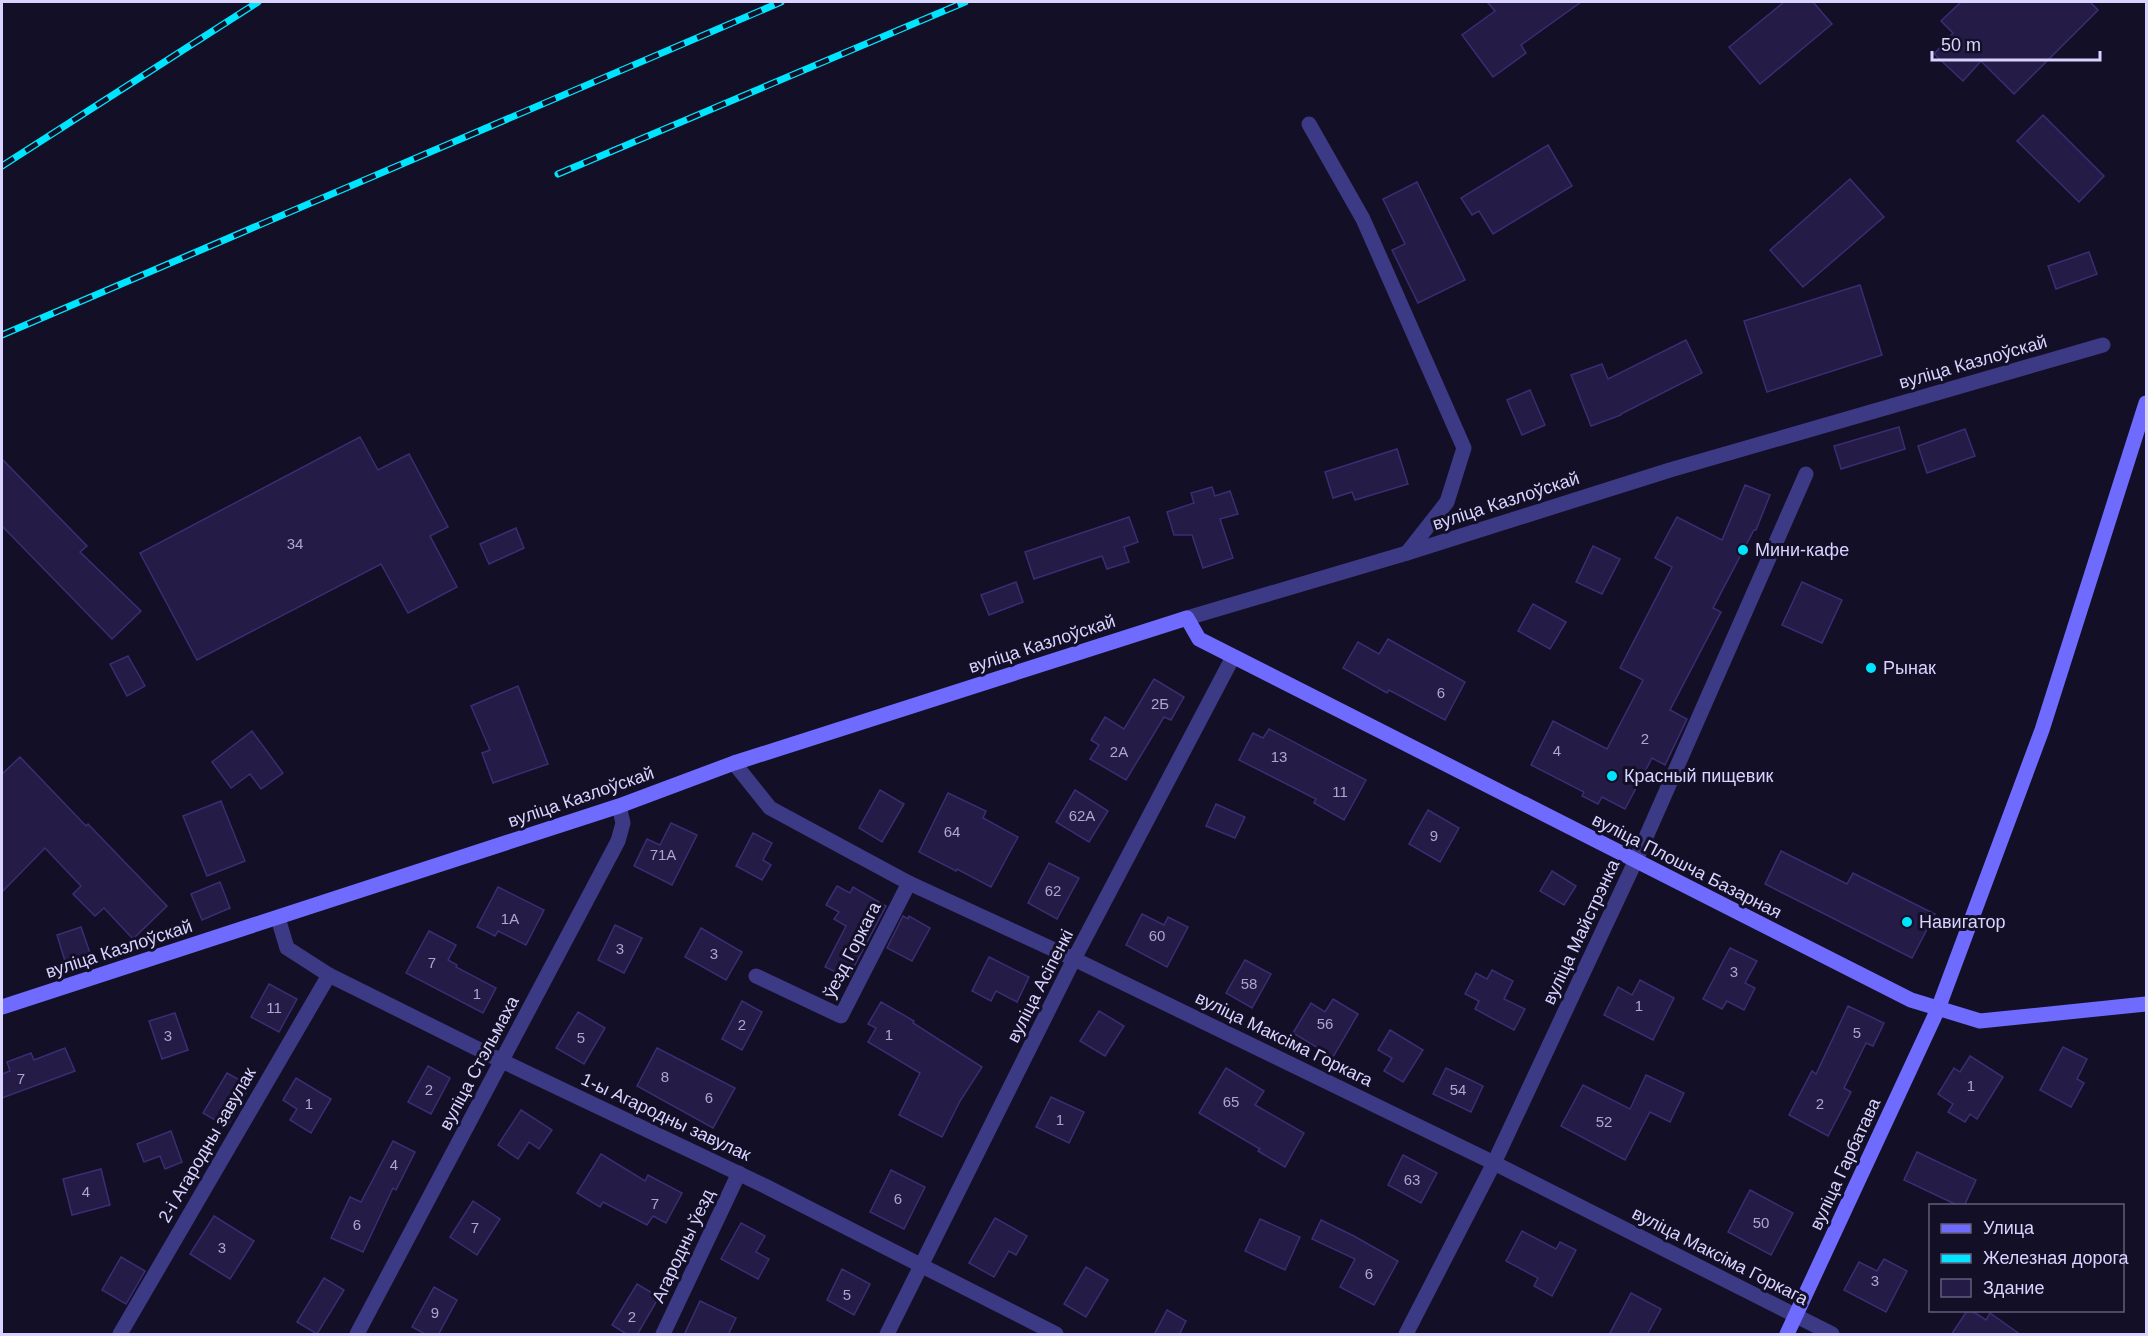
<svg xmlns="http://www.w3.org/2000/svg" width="2148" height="1336" font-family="Helvetica,sans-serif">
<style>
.building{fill:#241b47;stroke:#3b2d73;stroke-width:1.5}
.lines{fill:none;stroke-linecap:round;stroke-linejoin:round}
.street{stroke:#3d3a85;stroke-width:15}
.secondary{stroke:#6f6bff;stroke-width:15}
.rail-casing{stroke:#00e5ff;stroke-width:7}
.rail{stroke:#130f26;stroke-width:4.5;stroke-dasharray:14;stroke-linecap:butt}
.poi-dot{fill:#00e5ff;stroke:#130f26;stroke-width:2}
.labels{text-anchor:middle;stroke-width:6;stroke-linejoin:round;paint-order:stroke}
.number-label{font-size:15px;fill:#aca6d1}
.street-label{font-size:18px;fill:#d9d4ff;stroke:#130f26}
.poi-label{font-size:18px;fill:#d9d4ff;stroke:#130f26;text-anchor:start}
</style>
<rect width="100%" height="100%" fill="#130f26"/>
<g class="building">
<polygon points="1487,2 1581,2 1521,45 1526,53 1493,77 1462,35 1495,11"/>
<polygon points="1784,2 1813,2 1832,24 1760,84 1729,47"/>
<polygon points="1961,2 2090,2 2098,10 2014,94 1981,61 1963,81 1934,54 1953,33 1941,21"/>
<polygon points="2043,115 2104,176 2079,202 2017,141"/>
<polygon points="1548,145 1572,186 1493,234 1479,211 1472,215 1461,198"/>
<polygon points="1850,179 1884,217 1803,287 1770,250"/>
<polygon points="1417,182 1465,280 1418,303 1392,250 1405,244 1383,199"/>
<polygon points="2089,252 2097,274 2056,289 2048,266"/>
<polygon points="1860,285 1882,355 1767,392 1744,321"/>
<polygon points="1686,340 1702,373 1621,414 1621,415 1591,426 1571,375 1602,364 1608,379"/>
<polygon points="1530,390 1545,425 1522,435 1507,400"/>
<polygon points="1899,427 1905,449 1841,469 1834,446"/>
<polygon points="1965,429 1975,456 1927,473 1918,446"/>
<polygon points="360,437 378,470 409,454 448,527 430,536 457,587 408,613 381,564 197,660 140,553"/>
<polygon points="1397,449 1408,484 1355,500 1352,492 1333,498 1325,472"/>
<polygon points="2,459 87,546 80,552 141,611 112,639 2,526"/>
<polygon points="1745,485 1770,495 1756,530 1754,530 1713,608 1721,612 1670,710 1687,719 1665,765 1652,758 1625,809 1602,797 1598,804 1582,796 1584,792 1531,765 1553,721 1607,749 1643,680 1620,668 1672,567 1655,558 1677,517 1722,540"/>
<polygon points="1212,487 1215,496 1230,491 1238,514 1220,519 1233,558 1203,568 1192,535 1174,535 1167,512 1194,503 1191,493"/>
<polygon points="1129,517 1138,542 1124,547 1129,562 1107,569 1102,556 1034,579 1025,552"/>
<polygon points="516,528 524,548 489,564 480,544"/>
<polygon points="1593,546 1620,559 1602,594 1576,582"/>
<polygon points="1016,582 1023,602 989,615 981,595"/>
<polygon points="1802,582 1842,600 1822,643 1782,625"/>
<polygon points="1533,604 1566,622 1550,649 1518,631"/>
<polygon points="1388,639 1465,682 1445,720 1389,690 1387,693 1343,668 1358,642 1379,654"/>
<polygon points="128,656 145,686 127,696 110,664"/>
<polygon points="1154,679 1184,697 1171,720 1164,717 1126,780 1090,759 1099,745 1091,740 1105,717 1124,729"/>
<polygon points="518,686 548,764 493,783 482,753 490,750 471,706"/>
<polygon points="1269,729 1366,780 1344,820 1314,803 1316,799 1239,760 1253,733 1263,738"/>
<polygon points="252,731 283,773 261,789 250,774 231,788 212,762"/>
<polygon points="20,757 86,826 88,824 167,906 133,939 104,908 95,916 73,894 81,886 45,848 2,892 2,774"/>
<polygon points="880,790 904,804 882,842 859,828"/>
<polygon points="1075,790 1108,811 1089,842 1056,822"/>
<polygon points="948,793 986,811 983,818 1018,837 991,887 957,869 956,871 919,852"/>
<polygon points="221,801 245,861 207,876 183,816"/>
<polygon points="1216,804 1245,817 1235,838 1206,826"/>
<polygon points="1428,810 1459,828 1440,862 1409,844"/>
<polygon points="671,823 697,835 672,885 634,866 647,839 660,845"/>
<polygon points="753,833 772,843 763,860 771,865 762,880 736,866"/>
<polygon points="1781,851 1847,884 1853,873 1935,914 1912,958 1765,884"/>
<polygon points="1049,863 1079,878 1057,919 1028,903"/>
<polygon points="1552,871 1576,886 1564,905 1540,891"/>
<polygon points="220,882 230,908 202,920 191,894"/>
<polygon points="837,886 850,893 853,887 886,906 848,978 825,967 846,926 834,919 839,912 826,905"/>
<polygon points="498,887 544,910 526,945 498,931 495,936 477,927"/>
<polygon points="1142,914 1164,925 1168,917 1188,927 1167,967 1126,945"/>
<polygon points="903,916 908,919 909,916 930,928 912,961 887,948"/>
<polygon points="615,925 642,938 624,973 598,960"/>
<polygon points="81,927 90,953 65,961 57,935"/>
<polygon points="701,928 742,952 726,980 685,957"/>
<polygon points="429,931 456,945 448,960 457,965 456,967 496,988 483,1013 406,973"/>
<polygon points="1730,948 1757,961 1745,983 1755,988 1744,1010 1727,1001 1722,1009 1703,999"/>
<polygon points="989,957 1029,977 1017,1002 996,991 991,1001 972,991"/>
<polygon points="1245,960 1271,974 1252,1008 1226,993"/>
<polygon points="1492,970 1513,981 1504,999 1525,1009 1514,1030 1475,1009 1479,1001 1465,994 1476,973 1487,979"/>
<polygon points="1640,980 1674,998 1653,1040 1604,1015 1618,987 1632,995"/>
<polygon points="269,984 297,999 279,1032 251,1017"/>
<polygon points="1333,999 1358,1014 1333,1057 1293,1033 1311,1003 1325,1012"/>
<polygon points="742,1001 762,1012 742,1050 722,1039"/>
<polygon points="881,1002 914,1021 913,1023 982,1067 960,1101 942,1137 899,1115 920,1073 868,1042 876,1028 868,1024"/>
<polygon points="1848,1006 1884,1023 1873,1046 1866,1043 1844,1088 1851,1092 1828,1136 1789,1115 1812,1071 1816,1074"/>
<polygon points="1099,1011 1124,1026 1105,1056 1080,1041"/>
<polygon points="578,1012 605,1028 584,1064 556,1048"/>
<polygon points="175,1013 188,1050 162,1059 149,1021"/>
<polygon points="1390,1030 1423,1050 1403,1082 1384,1071 1392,1058 1378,1050"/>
<polygon points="2063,1047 2087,1059 2077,1079 2084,1083 2071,1107 2040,1090"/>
<polygon points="65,1048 75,1071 2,1098 2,1074 10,1071 7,1062 31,1053 34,1060"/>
<polygon points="657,1048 735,1088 713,1128 637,1086"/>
<polygon points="1970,1056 2003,1077 1977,1119 1970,1114 1965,1122 1948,1112 1953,1104 1938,1094 1954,1068 1960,1072"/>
<polygon points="428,1066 450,1078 431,1114 408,1102"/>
<polygon points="1226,1068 1264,1091 1255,1105 1304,1133 1285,1167 1258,1151 1260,1149 1199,1113"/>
<polygon points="1446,1068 1483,1086 1471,1112 1433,1094"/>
<polygon points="227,1073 250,1086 227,1127 203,1113"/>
<polygon points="1646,1075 1684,1093 1670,1122 1650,1112 1625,1160 1561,1126 1583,1085 1630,1109"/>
<polygon points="296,1078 331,1099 311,1133 290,1120 297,1109 283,1100"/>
<polygon points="1051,1097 1084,1112 1069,1143 1036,1127"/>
<polygon points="521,1110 552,1130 539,1149 529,1142 518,1159 498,1145"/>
<polygon points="171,1131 182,1162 165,1169 160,1156 144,1162 137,1144"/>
<polygon points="393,1141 415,1152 396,1190 393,1188 363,1252 331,1238 350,1197 361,1202"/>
<polygon points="1917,1152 1976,1180 1964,1206 1959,1206 1904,1180"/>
<polygon points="601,1154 645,1181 648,1175 682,1193 666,1223 653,1216 647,1225 603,1202 600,1207 577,1193"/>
<polygon points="1403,1155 1437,1173 1421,1203 1388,1185"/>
<polygon points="101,1169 110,1205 72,1215 63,1179"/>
<polygon points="891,1170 925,1187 904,1229 870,1212"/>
<polygon points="1750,1190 1793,1213 1771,1255 1728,1232"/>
<polygon points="473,1201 500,1219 477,1255 450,1237"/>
<polygon points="214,1216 254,1241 230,1279 190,1254"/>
<polygon points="995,1218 1027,1236 1016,1255 1009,1251 994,1277 969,1263"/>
<polygon points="1260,1219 1300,1237 1285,1270 1245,1251"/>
<polygon points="1321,1220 1354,1236 1398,1261 1374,1305 1340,1287 1355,1259 1312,1239"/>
<polygon points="741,1223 765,1236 756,1252 769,1259 758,1279 721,1259"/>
<polygon points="1522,1231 1556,1249 1560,1242 1576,1250 1552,1296 1534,1286 1538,1278 1506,1261"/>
<polygon points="121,1257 145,1271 126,1304 102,1290"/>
<polygon points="1884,1259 1907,1271 1886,1312 1844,1290 1859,1262 1877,1271"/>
<polygon points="1086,1267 1108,1280 1086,1317 1064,1304"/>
<polygon points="842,1269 870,1284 854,1315 827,1300"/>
<polygon points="324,1278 344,1290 317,1334 297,1322"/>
<polygon points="637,1284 659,1297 637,1335 628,1335 612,1325"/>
<polygon points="434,1287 457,1300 438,1335 427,1335 412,1327"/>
<polygon points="1631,1293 1661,1309 1647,1335 1609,1335"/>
<polygon points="700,1301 736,1318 728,1335 684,1335"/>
<polygon points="1167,1310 1186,1321 1179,1335 1154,1335"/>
<polygon points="1967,1311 1972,1311 1986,1320 1990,1313 2021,1335 1951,1335"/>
</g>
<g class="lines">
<g class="street">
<polyline points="1309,124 1363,219 1464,448 1447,502 1407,553"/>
<polyline points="1187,618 1407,553 1670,470 2103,345"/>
<polyline points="734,763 770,808 909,883 1074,959 1494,1163 1832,1334"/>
<polyline points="278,918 287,948 329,975 502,1061 765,1186 1056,1334"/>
<polyline points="756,976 841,1016 909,883"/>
<polyline points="120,1334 329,975"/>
<polyline points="357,1334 618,841 623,823 619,806"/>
<polyline points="663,1334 739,1173"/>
<polyline points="887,1334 1074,959 1233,657"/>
<polyline points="1406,1334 1494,1163 1635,862 1806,474"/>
</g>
<g class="secondary">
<polyline points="2,1007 619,806 734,763 1187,618 1199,639 1911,1000 1980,1021 2146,1004"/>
<polyline points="1787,1334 1938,1009 2042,730 2146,403"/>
</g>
<defs>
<g id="rail">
<polyline points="2,166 258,2"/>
<polyline points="558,174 965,2"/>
<polyline points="2,335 781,2"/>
</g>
</defs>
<use href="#rail" class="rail-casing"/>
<use href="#rail" class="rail"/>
</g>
<g class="poi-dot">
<circle cx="1743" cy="550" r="6"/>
<circle cx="1871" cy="668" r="6"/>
<circle cx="1612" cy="776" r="6"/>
<circle cx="1907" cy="922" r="6"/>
</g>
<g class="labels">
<g class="number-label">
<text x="295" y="549">34</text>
<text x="1441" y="698">6</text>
<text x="1160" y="709">2Б</text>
<text x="1645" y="744">2</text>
<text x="1557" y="756">4</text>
<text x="1119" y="757">2А</text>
<text x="1279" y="762">13</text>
<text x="1340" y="797">11</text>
<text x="1082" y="821">62А</text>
<text x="952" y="837">64</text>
<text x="1434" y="841">9</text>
<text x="663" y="860">71А</text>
<text x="1053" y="896">62</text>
<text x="510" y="924">1А</text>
<text x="1157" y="941">60</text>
<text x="620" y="954">3</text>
<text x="714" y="959">3</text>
<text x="432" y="968">7</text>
<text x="1734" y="977">3</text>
<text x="1249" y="989">58</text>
<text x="477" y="999">1</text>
<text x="1639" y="1011">1</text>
<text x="274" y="1013">11</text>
<text x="1325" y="1029">56</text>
<text x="742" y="1030">2</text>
<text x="1857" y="1038">5</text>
<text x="889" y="1040">1</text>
<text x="168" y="1041">3</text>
<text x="581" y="1043">5</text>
<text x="665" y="1082">8</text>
<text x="21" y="1084">7</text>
<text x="1971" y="1091">1</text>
<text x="429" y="1095">2</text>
<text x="1458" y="1095">54</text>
<text x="709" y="1103">6</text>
<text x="1231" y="1107">65</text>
<text x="309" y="1109">1</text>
<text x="1820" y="1109">2</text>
<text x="1060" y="1125">1</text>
<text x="1604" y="1127">52</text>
<text x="394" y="1170">4</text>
<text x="1412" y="1185">63</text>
<text x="86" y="1197">4</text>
<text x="898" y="1204">6</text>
<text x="655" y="1209">7</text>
<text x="1761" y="1228">50</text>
<text x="357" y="1230">6</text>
<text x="475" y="1233">7</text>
<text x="222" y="1253">3</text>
<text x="1369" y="1279">6</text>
<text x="1875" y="1286">3</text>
<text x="847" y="1300">5</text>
<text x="435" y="1318">9</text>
<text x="632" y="1322">2</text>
</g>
<g class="street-label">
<text transform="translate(1973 362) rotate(-16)" y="6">вуліца Казлоўскай</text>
<text transform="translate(1506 501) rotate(-18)" y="6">вуліца Казлоўскай</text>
<text transform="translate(1042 644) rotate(-18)" y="6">вуліца Казлоўскай</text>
<text transform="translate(581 797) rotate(-19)" y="6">вуліца Казлоўскай</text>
<text transform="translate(1687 866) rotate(27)" y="6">вуліца Плошча Базарная</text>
<text transform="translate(1581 932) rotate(-65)" y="6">вуліца Майстрэнка</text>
<text transform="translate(119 949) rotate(-18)" y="6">вуліца Казлоўскай</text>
<text transform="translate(852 950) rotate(-63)" y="6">ўезд Горкага</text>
<text transform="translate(1040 986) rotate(-63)" y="6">вуліца Асіпенкі</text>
<text transform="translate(1284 1039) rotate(26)" y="6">вуліца Максіма Горкага</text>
<text transform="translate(479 1063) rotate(-62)" y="6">вуліца Стэльмаха</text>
<text transform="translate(666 1117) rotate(25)" y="6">1-ы Агародны завулак</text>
<text transform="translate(207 1145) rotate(-60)" y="6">2-і Агародны завулак</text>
<text transform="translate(1845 1164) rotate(-65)" y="6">вуліца Гарбатава</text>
<text transform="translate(683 1246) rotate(-65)" y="6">Агародны ўезд</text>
<text transform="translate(1720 1256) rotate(27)" y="6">вуліца Максіма Горкага</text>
</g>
<g class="poi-label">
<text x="1755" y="556">Мини-кафе</text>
<text x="1883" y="674">Рынак</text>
<text x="1624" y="782">Красный пищевик</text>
<text x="1919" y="928">Навигатор</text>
</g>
</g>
<rect width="2148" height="1336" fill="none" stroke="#d9d4ff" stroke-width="6"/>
<rect x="1929" y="1204" width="195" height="108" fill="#130f26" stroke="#625e7d" stroke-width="1.5"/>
<rect x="1941" y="1224" width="30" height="9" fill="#6f6bff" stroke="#625e7d" stroke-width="1.5"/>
<text x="1983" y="1234" font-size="18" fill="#d9d4ff">Улица</text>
<rect x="1941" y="1254" width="30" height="9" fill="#00e5ff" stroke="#625e7d" stroke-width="1.5"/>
<text x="1983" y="1264" font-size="18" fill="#d9d4ff">Железная дорога</text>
<rect x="1941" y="1279" width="30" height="18" fill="#241b47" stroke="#625e7d" stroke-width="1.5"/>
<text x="1983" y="1294" font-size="18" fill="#d9d4ff">Здание</text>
<path d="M1932 51v9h168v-9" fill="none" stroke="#d9d4ff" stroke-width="3"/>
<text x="1941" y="51" font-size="18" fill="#d9d4ff" stroke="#130f26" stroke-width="4.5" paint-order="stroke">50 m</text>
</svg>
